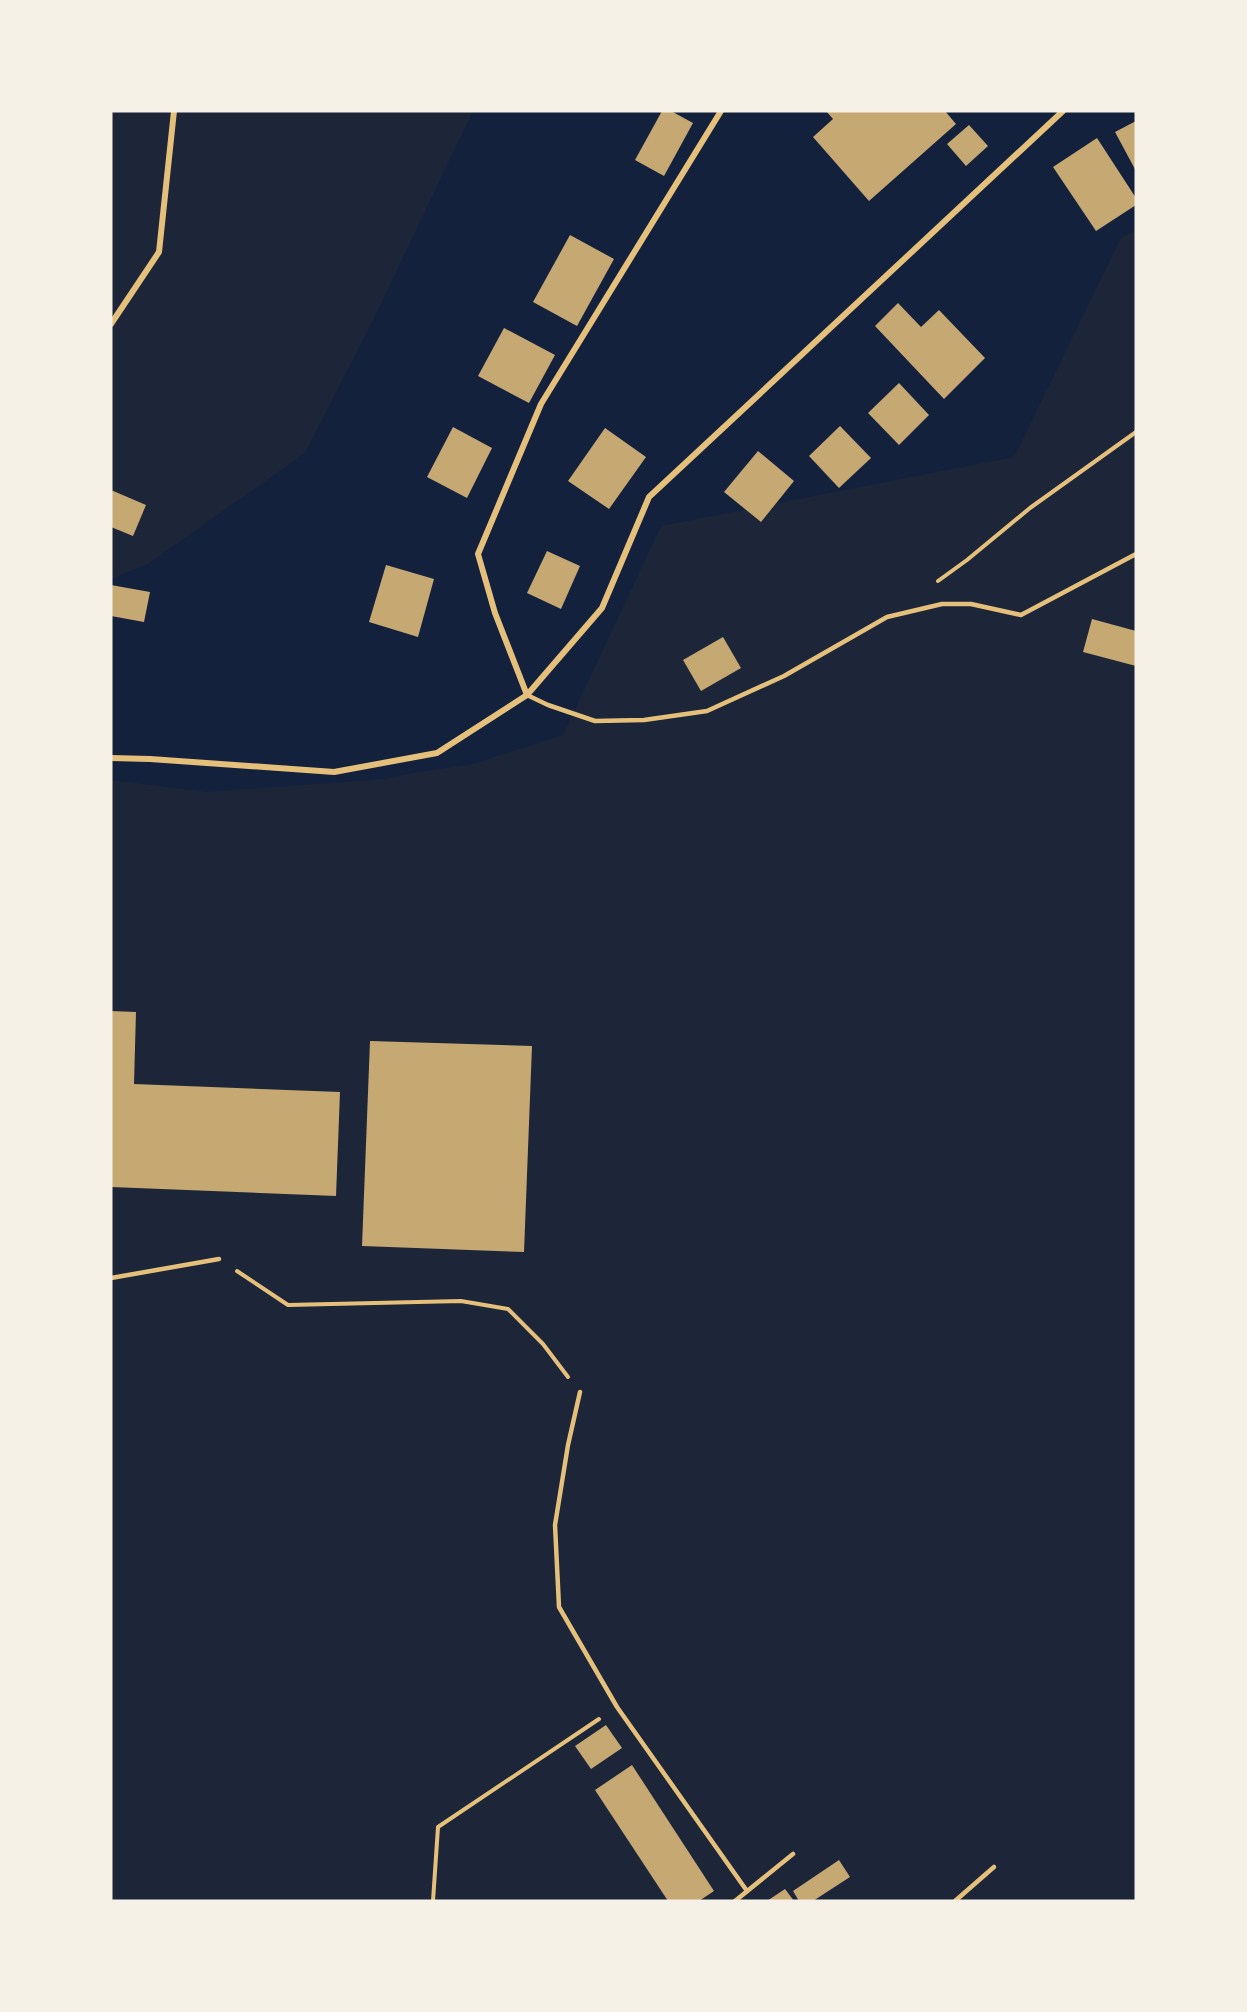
<svg xmlns="http://www.w3.org/2000/svg" width="1247" height="2012" font-family="'Open Sans',sans-serif">
<style>
.green{fill:#1d2539}
.building{fill:#c6a872}
.lines{fill:none;stroke-linecap:round;stroke-linejoin:round}
.path{stroke:#e5c07b;stroke-width:4}
.service{stroke:#e5c07b;stroke-width:4.5}
.minor{stroke:#e5c07b;stroke-width:6}
</style>
<rect width="100%" height="100%" fill="#14213d"/>
<g class="green">
<polygon points="111,111 473,111 374,318 305,453 148,564 111,579"/>
<polygon points="1136,230 1136,1901 111,1901 111,780 207,792 386,779 418,772 470,765 563,735 661,526 1014,457 1121,238"/>
</g>
<g class="building">
<polygon points="662,111 671,111 693,123 664,176 635,160"/>
<polygon points="826,111 945,111 956,124 869,201 813,137 833,119"/>
<polygon points="1136,121 1136,171 1115,132"/>
<polygon points="969,125 988,146 966,166 947,144"/>
<polygon points="1097,138 1136,198 1136,205 1096,231 1053,167"/>
<polygon points="570,235 614,259 577,326 533,302"/>
<polygon points="898,303 921,327 939,310 985,358 944,399 875,326"/>
<polygon points="504,328 555,355 529,403 478,376"/>
<polygon points="899,383 929,415 899,445 868,413"/>
<polygon points="840,426 871,458 839,488 809,456"/>
<polygon points="453,427 492,448 467,498 427,477"/>
<polygon points="605,428 646,457 609,509 568,481"/>
<polygon points="758,451 794,481 761,522 724,492"/>
<polygon points="111,490 146,505 133,536 111,527"/>
<polygon points="547,551 580,566 561,609 527,593"/>
<polygon points="386,565 434,579 418,637 369,622"/>
<polygon points="111,585 150,592 144,622 111,616"/>
<polygon points="1092,619 1136,631 1136,666 1083,652"/>
<polygon points="723,637 741,668 701,691 683,660"/>
<polygon points="111,1011 136,1012 134,1084 340,1092 336,1196 111,1187"/>
<polygon points="370,1041 532,1046 524,1252 362,1246"/>
<polygon points="606,1725 622,1748 591,1769 575,1746"/>
<polygon points="632,1765 714,1891 699,1901 668,1901 595,1790"/>
<polygon points="839,1860 850,1877 813,1901 799,1901 793,1891"/>
<polygon points="785,1889 794,1901 767,1901"/>
</g>
<g class="lines">
<g class="path">
<polyline points="938,581 967,560 1030,508 1136,432"/>
<polyline points="237,1271 288,1305 461,1301 508,1309 543,1344 568,1377"/>
<polyline points="433,1901 438,1827 599,1719"/>
</g>
<g class="service">
<polyline points="527,695 548,705 595,721 644,720 707,711 784,676 887,617 942,604 971,604 1021,615 1136,554"/>
<polyline points="111,1278 219,1259"/>
<polyline points="580,1392 568,1445 555,1525 559,1607 617,1707 747,1891"/>
<polyline points="735,1901 793,1854"/>
<polyline points="955,1901 994,1867"/>
</g>
<g class="minor">
<polyline points="111,324 159,252 174,111"/>
<polyline points="527,695 495,613 478,554 541,404 721,111"/>
<polyline points="111,758 150,759 334,772 437,753 527,695 602,608 649,497 1063,111"/>
</g>
</g>
<rect width="1247" height="2012" fill="none" stroke="#f6f1e7" stroke-width="225"/>
</svg>
